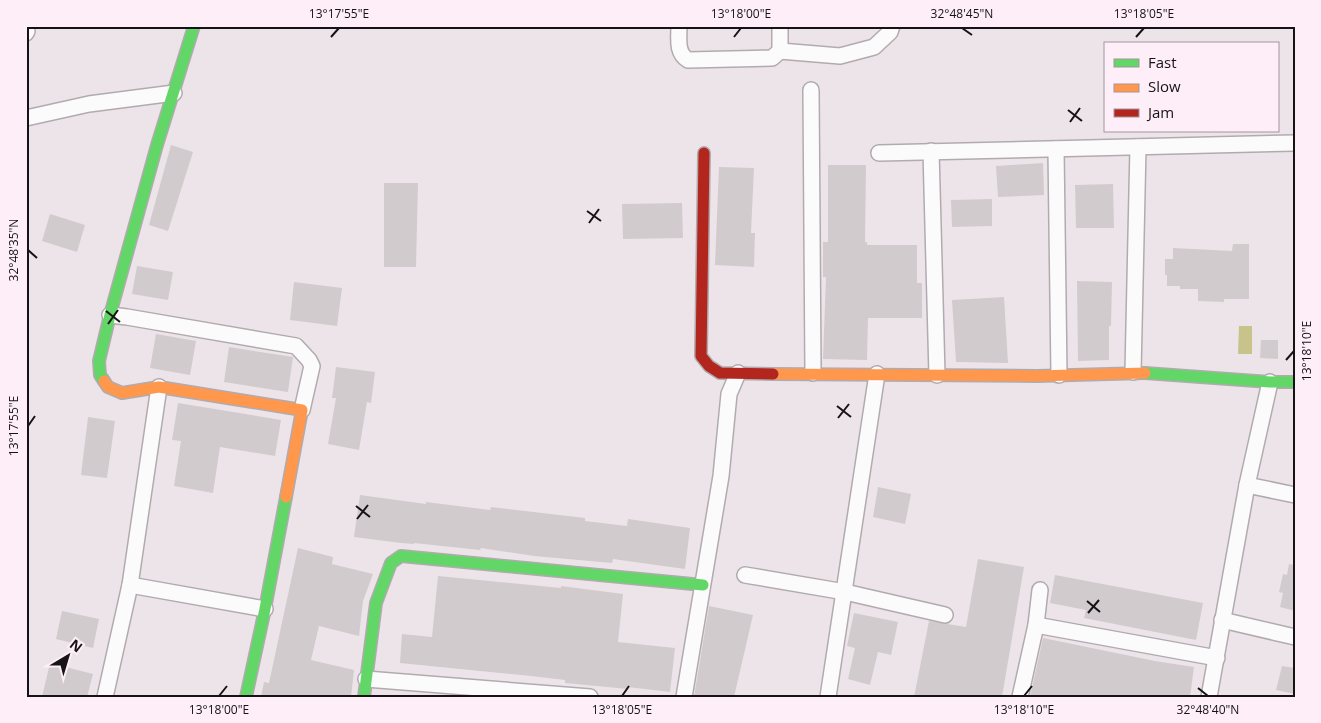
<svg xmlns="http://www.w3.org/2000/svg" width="1321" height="723" font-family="'Open Sans',sans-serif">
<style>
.water{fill:#c8c28b}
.building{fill:#d1cbce}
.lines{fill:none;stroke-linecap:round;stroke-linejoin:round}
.street-casing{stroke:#b1abaf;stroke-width:18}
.fast-casing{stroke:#b1abaf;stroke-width:14}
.slow-casing{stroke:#b1abaf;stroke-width:14}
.jam-casing{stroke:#b1abaf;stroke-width:14}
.street{stroke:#fcfbfc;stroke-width:15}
.fast{stroke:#63d668;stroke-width:11}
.slow{stroke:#ff974d;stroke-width:11}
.jam{stroke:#b3261e;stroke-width:11}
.ticks{fill:none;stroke:#171215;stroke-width:2}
.neatline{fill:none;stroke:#171215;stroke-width:2}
.ticks-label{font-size:12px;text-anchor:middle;fill:#171215}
</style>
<rect width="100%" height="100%" fill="#ece4e9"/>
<polygon class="water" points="1239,326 1252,326 1252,354 1238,354"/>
<g class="building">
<polygon points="171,145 193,152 168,231 149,225"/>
<polygon points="1043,163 1044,195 998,197 996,166"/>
<polygon points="828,165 866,165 865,242 867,242 867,245 917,245 917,283 922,283 922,318 868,318 867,360 823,359 826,277 823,277 823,242 828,242"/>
<polygon points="719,167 754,168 751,233 755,233 754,267 715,265"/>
<polygon points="384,183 418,183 416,267 384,267"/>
<polygon points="1113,184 1114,228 1076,228 1075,185"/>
<polygon points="992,199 992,226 952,227 951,200"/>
<polygon points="682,203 683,238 623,239 622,204"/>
<polygon points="50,214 85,225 77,252 42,241"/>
<polygon points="1233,244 1249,244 1249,299 1224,299 1224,302 1198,301 1198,289 1180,289 1180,286 1167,286 1167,275 1165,275 1165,259 1173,259 1173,248 1232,251"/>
<polygon points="137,266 173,272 168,300 132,294"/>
<polygon points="1077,281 1112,282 1111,326 1109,326 1109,360 1078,361"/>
<polygon points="294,282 342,288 337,326 290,320"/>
<polygon points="1004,297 1008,363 956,362 952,300"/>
<polygon points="156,334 196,341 190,375 150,368"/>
<polygon points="1261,340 1278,340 1278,359 1260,358"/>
<polygon points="229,347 293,357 288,392 224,382"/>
<polygon points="336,367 375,372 371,403 367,402 359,450 328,444 336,398 332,398"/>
<polygon points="178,403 281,420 275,456 220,447 213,493 174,486 181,441 172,440"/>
<polygon points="88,417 115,421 107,478 81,475"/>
<polygon points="878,487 911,494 905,524 873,517"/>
<polygon points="360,495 426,504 426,502 490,510 491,507 585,518 585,521 627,526 628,519 690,528 685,569 613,559 612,563 534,556 481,548 480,550 414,543 414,544 401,543 354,537"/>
<polygon points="298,548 333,557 332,564 373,574 363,601 359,636 319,626 311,660 354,670 351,697 261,697 264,682 269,683"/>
<polygon points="978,559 1024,567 1002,697 914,697 929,621 966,627"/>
<polygon points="1289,564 1295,565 1295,611 1280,607 1283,593 1279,592 1283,574 1287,575"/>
<polygon points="1055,575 1203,603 1196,640 1084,618 1086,610 1050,603"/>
<polygon points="438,576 561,588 561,586 623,594 618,642 675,648 670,692 628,687 628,689 565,683 565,680 531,676 400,663 402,634 432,637"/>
<polygon points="709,606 753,615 734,697 694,697"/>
<polygon points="62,611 99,619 93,648 56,639"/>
<polygon points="854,613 898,622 891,655 878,652 870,685 848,679 855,648 847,646"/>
<polygon points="1043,638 1155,661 1194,667 1190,697 1030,697"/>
<polygon points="50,663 93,674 87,697 42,697"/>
<polygon points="1282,666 1295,668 1295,694 1276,690"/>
</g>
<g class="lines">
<defs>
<g id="street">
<path d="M679 26C679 38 676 53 688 60L772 58 780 51V26"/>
<polyline points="26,33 27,31"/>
<polyline points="780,51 840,56 874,47 890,32 892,26"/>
<polyline points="811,90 813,373"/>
<polyline points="26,118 89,104 174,93"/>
<polyline points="1056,149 1059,375"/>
<polyline points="931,151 937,375"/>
<polyline points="879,153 1295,143"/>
<polyline points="110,315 127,317 296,346 309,360 312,366 302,410"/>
<polyline points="1133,372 1138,147"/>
<polyline points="1247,485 1295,495"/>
<polyline points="745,575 845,592 945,615"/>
<polyline points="130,585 265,609"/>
<polyline points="1222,620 1295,637"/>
<polyline points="1036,625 1217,658"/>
<polyline points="366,679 590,697"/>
<polyline points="105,697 130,585 159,387"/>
<polyline points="684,697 721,476 729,394 738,373"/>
<polyline points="828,697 877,374"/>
<polyline points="1020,697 1036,625 1040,590"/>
<polyline points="1209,697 1247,485 1270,382"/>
</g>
<g id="fast">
<polyline points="1145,373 1270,382 1295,382"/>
<polyline points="104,381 100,375 99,361 110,315 157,145 194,26"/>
<polyline points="246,697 265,609 286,497"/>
<polyline points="364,697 376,603 391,563 401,556 703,585"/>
</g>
<g id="slow">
<polyline points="773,374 1037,376 1145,373"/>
<polyline points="104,381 108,387 122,393 159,387 302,410 286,497"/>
</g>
<polyline id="jam" points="704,153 701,356 709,366 720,373 773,374"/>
</defs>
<use href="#street" class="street-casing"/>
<use href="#fast" class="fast-casing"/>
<use href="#slow" class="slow-casing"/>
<use href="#jam" class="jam-casing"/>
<use href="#street" class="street"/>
<use href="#fast" class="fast"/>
<use href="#slow" class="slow"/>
<use href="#jam" class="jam"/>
</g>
<path class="ticks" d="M962 28 972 35M331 37 339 28M734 37 741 28M1136 37 1144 28M1068 110 1082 121M1070 122 1080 108M587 211 601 221M589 223 599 209M28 250 37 258M106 311 120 322M108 324 118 310M1286 360 1294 351M837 406 851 417M838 418 849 404M28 426 35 416M356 506 370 517M357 519 368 505M1087 601 1100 612M1088 613 1099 600M1198 688 1208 696M219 696 227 686M622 696 629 686M1024 696 1032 686"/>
<rect width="1321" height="723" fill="none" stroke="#fdeef7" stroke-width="55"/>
<rect x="1104" y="42" width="175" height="90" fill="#fdeef7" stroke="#a1969d"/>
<rect x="1114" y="59" width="25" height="8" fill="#63d668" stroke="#a1969d"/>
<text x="1148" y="68" font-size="15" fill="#171215">Fast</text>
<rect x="1114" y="84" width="25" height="8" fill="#ff974d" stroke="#a1969d"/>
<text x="1148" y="92" font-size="15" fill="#171215">Slow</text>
<rect x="1114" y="109" width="25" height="8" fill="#b3261e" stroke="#a1969d"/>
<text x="1148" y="118" font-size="15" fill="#171215">Jam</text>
<g transform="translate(68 656) rotate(38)" stroke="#fdeef7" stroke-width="4" paint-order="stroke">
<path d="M0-4L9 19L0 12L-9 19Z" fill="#171215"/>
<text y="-8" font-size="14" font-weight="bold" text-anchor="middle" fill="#171215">N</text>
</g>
<rect x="28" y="28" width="1266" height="668" class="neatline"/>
<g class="ticks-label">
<text x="339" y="18">13°17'55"E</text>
<text x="741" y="18">13°18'00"E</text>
<text x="962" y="18">32°48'45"N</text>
<text x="1144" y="18">13°18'05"E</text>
<text transform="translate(14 250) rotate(-90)" y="4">32°48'35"N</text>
<text transform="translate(1307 351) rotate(-90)" y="4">13°18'10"E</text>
<text transform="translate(14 426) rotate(-90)" y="4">13°17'55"E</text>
<text x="219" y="714">13°18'00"E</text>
<text x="622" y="714">13°18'05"E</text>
<text x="1024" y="714">13°18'10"E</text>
<text x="1208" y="714">32°48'40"N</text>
</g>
</svg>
